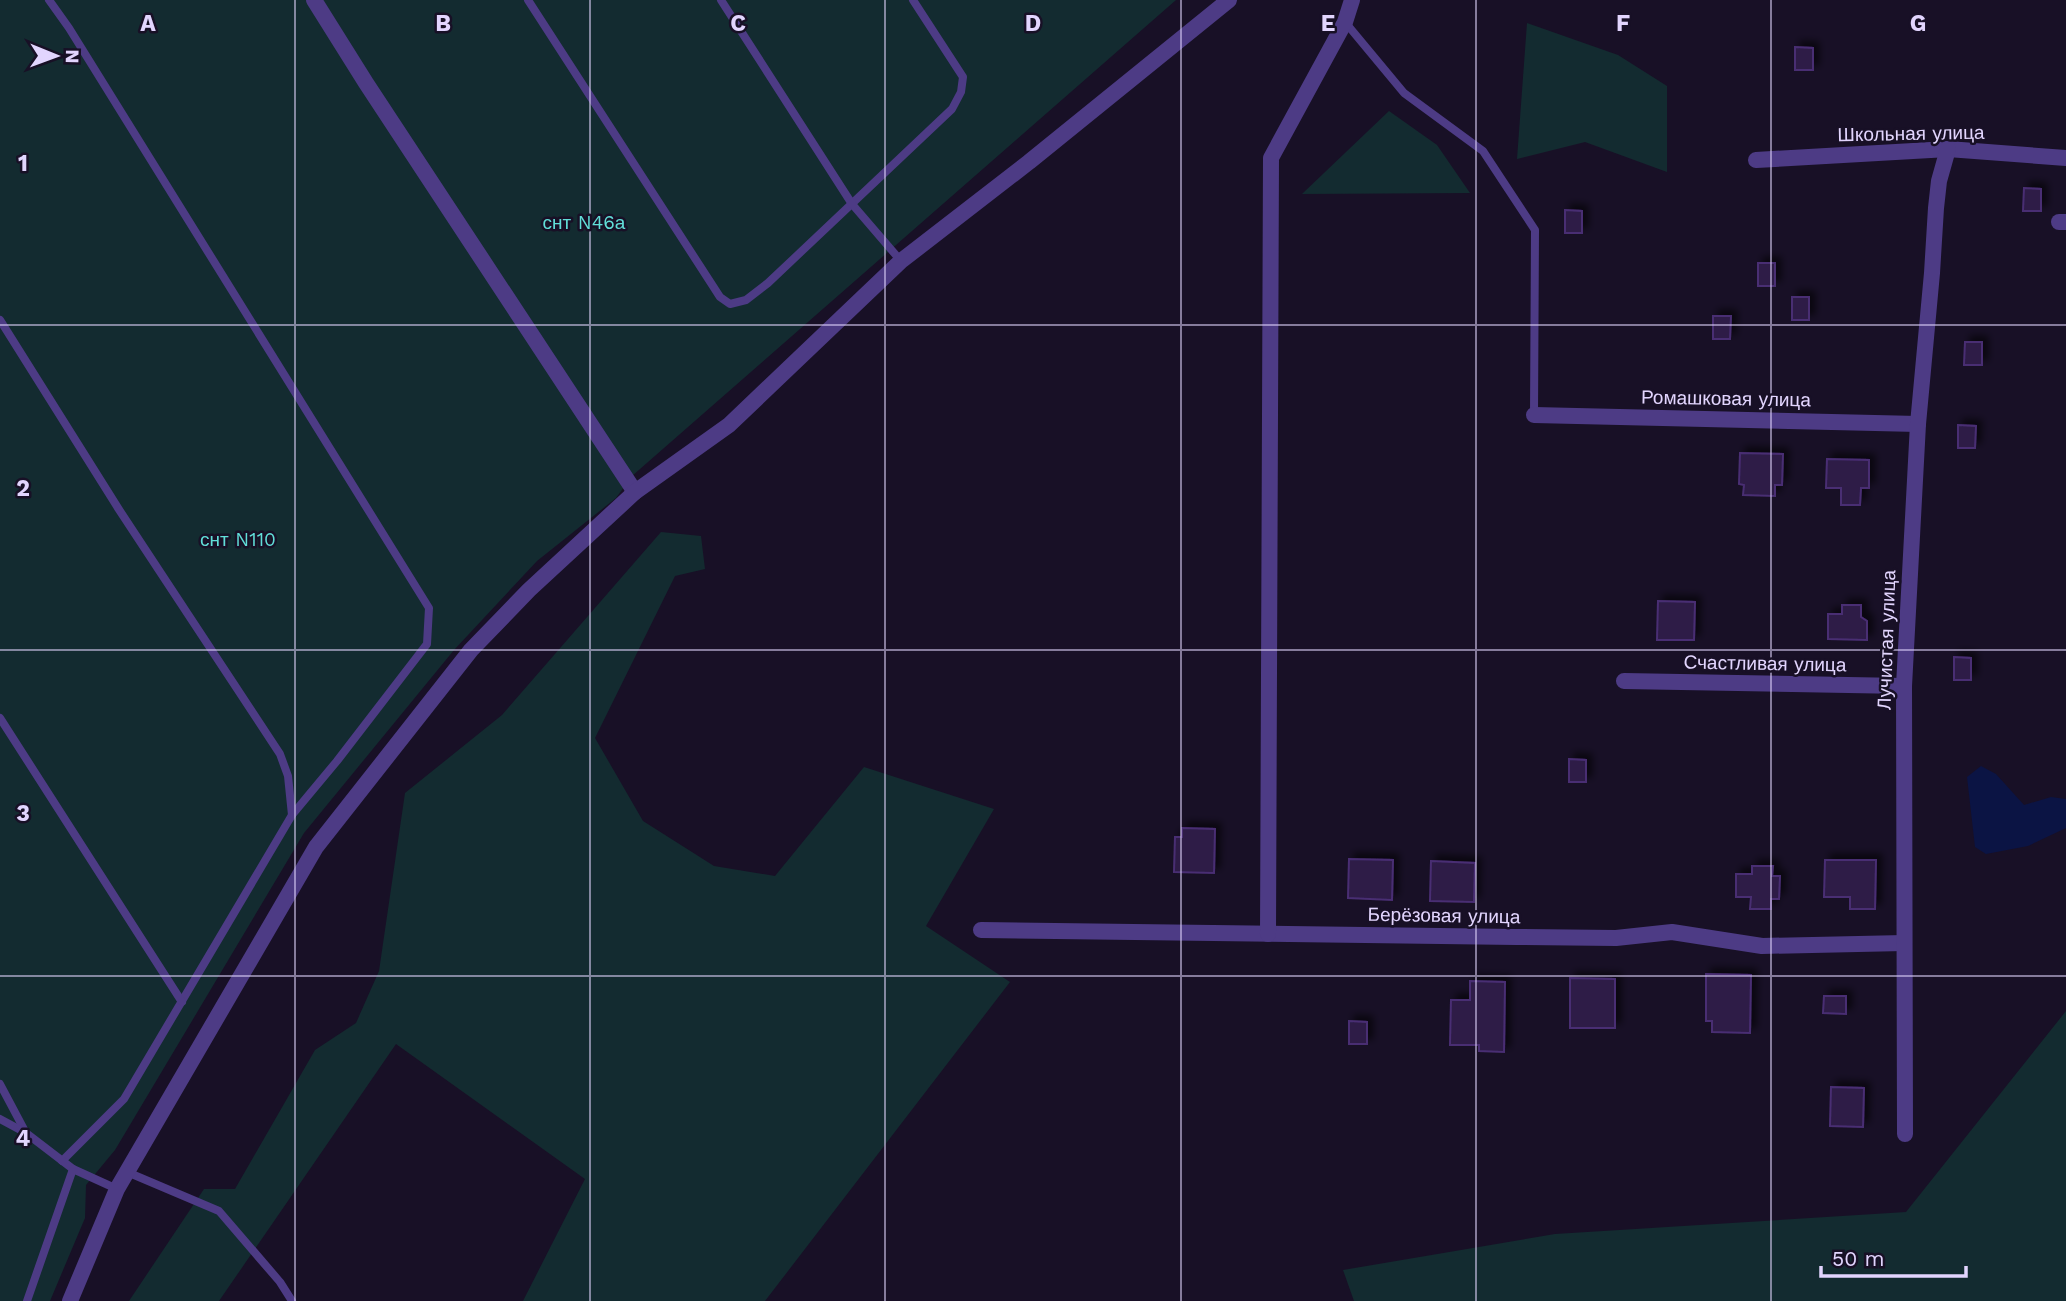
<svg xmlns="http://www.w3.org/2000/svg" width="2066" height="1301" font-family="'Work Sans',sans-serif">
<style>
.green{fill:#132b30}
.water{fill:#0b1444}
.building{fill:#2d1c47;stroke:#492e73;stroke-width:2;filter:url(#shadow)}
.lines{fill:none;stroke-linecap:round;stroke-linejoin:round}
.lane{stroke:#4d3b85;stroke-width:8}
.street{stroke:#4d3b85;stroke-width:16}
.grid{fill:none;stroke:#e2d5fe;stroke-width:2;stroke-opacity:0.55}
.labels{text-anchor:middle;stroke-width:5;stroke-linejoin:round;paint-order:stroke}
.street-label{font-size:19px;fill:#e2d5fe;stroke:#181026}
.park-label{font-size:19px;fill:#61ded8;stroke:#181026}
.grid-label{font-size:23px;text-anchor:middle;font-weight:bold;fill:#e2d5fe;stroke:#181026;stroke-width:5;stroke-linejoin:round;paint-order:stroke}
</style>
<defs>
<filter id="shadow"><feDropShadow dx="5.5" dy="-5.5" stdDeviation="3.5" flood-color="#0009"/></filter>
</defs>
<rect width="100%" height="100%" fill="#181026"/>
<g class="green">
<polygon points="0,0 1176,0 632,476 616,498 537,561 454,650 304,833 115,1150 86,1185 85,1218 50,1301 0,1301"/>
<polygon points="1527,23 1618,55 1667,86 1667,172 1585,142 1517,159"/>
<polygon points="1389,111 1437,145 1470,193 1302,194"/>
<polygon points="661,532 701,536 705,569 675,576 595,738 643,821 714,866 775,876 864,767 994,809 926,926 1010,982 765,1301 523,1301 585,1179 396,1044 219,1301 129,1301 204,1189 235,1189 315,1050 356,1023 379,971 405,793 502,715"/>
<polygon points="2066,1011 2066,1301 1354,1301 1343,1270 1555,1234 1906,1212"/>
</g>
<polygon class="water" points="1981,766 1996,774 2024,805 2051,797 2066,799 2066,828 2028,846 1986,854 1975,847 1967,777"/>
<g class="building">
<polygon points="1795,47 1813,48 1813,70 1795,70"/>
<polygon points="2024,188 2041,189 2041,211 2023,211"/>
<polygon points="1565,210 1582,211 1582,233 1565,233"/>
<rect x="1758" y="263" width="17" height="23"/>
<rect x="1792" y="297" width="17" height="23"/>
<polygon points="1713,316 1731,316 1730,339 1713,339"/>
<polygon points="1965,342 1982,342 1982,365 1964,365"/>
<polygon points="1958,425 1976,426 1975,448 1958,448"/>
<polygon points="1740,453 1783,454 1782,485 1775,485 1775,496 1743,495 1744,485 1739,484"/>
<polygon points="1827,459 1869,460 1869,488 1861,488 1860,505 1841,505 1841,488 1826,488"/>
<polygon points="1658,601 1695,602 1694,640 1657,640"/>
<polygon points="1842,605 1861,605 1861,617 1867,621 1867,640 1828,639 1828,614 1842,614"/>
<polygon points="1954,657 1971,658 1971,680 1954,680"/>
<polygon points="1569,759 1586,760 1586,782 1569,782"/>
<polygon points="1182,828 1215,829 1214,873 1174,872 1175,837 1182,837"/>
<polygon points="1349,859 1393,860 1392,900 1348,898"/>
<polygon points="1825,860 1876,860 1875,909 1850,909 1850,897 1824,897"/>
<polygon points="1431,861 1475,863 1474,902 1430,901"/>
<polygon points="1752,866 1773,866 1772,876 1780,876 1779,899 1771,899 1771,909 1750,909 1751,897 1736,897 1736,874 1752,874"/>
<polygon points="1706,974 1751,975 1750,1033 1712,1032 1712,1021 1706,1021"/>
<polygon points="1570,978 1615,979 1615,1028 1570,1028"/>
<polygon points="1470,981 1505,982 1504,1052 1479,1051 1479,1045 1450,1045 1451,1000 1470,1000"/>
<polygon points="1824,996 1846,996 1846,1014 1823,1013"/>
<polygon points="1349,1021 1367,1022 1367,1044 1349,1044"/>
<polygon points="1831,1087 1864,1088 1863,1127 1830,1126"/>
</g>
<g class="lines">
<g class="lane">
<polyline points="49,0 69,28 429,608 427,644 337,761 292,815 124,1099 62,1161"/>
<polyline points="528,0 720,297 730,304 746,300 768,283 952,109 961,92 963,77 913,0"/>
<polyline points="721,0 852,204 901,261"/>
<polyline points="1345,22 1404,93 1483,151 1535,230 1534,415"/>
<polyline points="0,320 118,508 280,754 288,776 292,815"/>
<polyline points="0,718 182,1002"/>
<polyline points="0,1084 26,1133"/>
<polyline points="0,1119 26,1133 73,1169"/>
<polyline points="127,1172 219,1211 280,1282 292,1301"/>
<polyline points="27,1301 73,1169 117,1189"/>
</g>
<g class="street">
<polyline points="314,0 366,83 635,492"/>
<polyline points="1756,160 1948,149 2066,158"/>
<polyline points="2059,222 2066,222"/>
<polyline points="1534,415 1918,424"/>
<polyline points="1624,681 1904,686"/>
<polyline points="981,930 1516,937 1616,938 1672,932 1762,946 1904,943"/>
<polyline points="1268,934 1271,158 1345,22 1352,0"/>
<polyline points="1905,1134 1904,686 1918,424 1932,273 1936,208 1939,181 1948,149"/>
<polyline points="70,1301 117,1189 316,847 471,650 529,590 635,492 729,425 901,261 1029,162 1229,0"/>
</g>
</g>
<path class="grid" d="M295 0V1301M590 0V1301M885 0V1301M1181 0V1301M1476 0V1301M1771 0V1301M0 325H2066M0 650H2066M0 976H2066"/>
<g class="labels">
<g class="street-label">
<text transform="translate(1911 133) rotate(-1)" y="7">Школьная улица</text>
<text transform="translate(1726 398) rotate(1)" y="7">Ромашковая улица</text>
<text transform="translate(1886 640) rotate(-88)" y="7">Лучистая улица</text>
<text transform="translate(1765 663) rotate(1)" y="7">Счастливая улица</text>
<text transform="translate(1444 915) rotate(1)" y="7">Берёзовая улица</text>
</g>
<g class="park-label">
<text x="584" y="229">снт N46а</text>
<text x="238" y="546">снт N110</text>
</g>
</g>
<g class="grid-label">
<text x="148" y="31">A</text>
<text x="443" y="31">B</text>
<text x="738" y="31">C</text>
<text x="1033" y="31">D</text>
<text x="1328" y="31">E</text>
<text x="1623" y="31">F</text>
<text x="1918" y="31">G</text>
<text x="23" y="171">1</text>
<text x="23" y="496">2</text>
<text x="23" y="821">3</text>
<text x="23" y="1146">4</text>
</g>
<g transform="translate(56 56) rotate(91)" stroke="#181026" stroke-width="5" paint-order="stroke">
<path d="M0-5L12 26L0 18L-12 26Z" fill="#e2d5fe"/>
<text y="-10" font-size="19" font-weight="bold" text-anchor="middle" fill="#e2d5fe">N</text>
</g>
<path d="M1821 1266v10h145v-10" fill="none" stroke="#e2d5fe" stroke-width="3.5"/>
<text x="1832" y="1266" font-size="21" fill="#e2d5fe" stroke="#181026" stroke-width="5" paint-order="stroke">50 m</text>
</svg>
